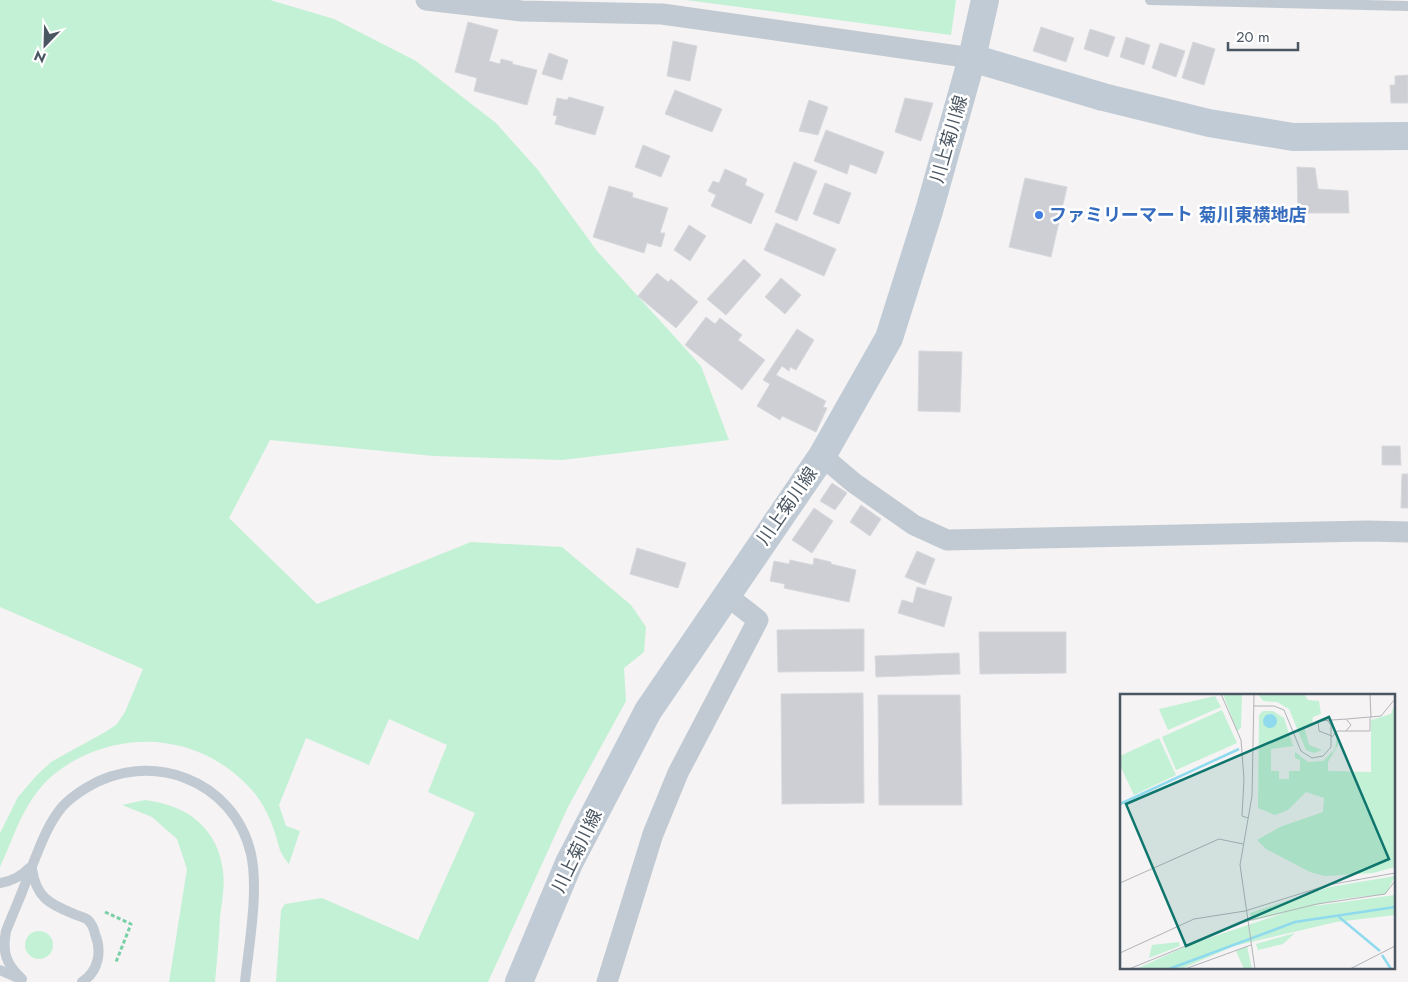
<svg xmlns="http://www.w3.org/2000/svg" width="1408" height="982" font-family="Jost,'Noto Sans JP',sans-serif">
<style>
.green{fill:#c3f1d5}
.building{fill:#cdcfd5;stroke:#d7d9de}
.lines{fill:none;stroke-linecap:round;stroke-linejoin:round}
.path{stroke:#7ad0a6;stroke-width:3;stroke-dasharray:4 2.5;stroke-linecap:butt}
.lane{stroke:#c1cad2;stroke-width:10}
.street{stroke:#c1cad2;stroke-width:21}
.secondary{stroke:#c1cbd6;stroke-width:28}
.shop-dot{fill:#3f7fe0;stroke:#fff;stroke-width:2}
.labels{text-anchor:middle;stroke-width:5;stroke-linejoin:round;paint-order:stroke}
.street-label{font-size:18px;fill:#4a5661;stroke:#fff}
.shop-label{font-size:18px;font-weight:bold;fill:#366cbe;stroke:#fff;text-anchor:start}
.inset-river{fill:none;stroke:#90daee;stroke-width:2.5}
.inset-road{fill:none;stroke:#b1b4b9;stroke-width:1}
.view{fill:#0f766e;fill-opacity:0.15;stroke:#0f766e;stroke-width:2.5}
.inset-edge{fill:none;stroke:#4a5661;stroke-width:2.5}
</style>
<rect width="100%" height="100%" fill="#f5f3f3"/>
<g class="green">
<path d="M0 0H270L334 19 416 61 496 123 538 170 597 251 701 366 729 440 562 460 434 456 270 440 229 518 317 604 471 542 562 547 631 605 646 627 644 652 624 668 626 701 568 807 488 982H276L281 910 285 904 322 898 418 940 475 813 428 792 447 745 389 719 369 765 306 738 279 805 286 826 300 831 289 864C279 853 279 846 275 833 270 817 261 799 249 787 205 740 139 729 81 757 67 764 52 774 42 786 21 810 13 839 0 867V833L18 797 37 775 51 762 107 731 117 724 125 712 143 669 0 607Z"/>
<polygon points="686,0 956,0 951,35"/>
<path d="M145 800C187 805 218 828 223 871 225 886 222 902 220 917 219 939 217 960 215 982H169L187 869 177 839 152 817 122 805Z"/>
<circle cx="39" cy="945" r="14"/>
</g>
<g class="building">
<polygon points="468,22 498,30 489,61 500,64 501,59 513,62 512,64 537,70 527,105 474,91 477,78 455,72"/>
<polygon points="1041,27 1074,38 1066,62 1033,51"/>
<polygon points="1090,29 1115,37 1108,57 1084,49"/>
<polygon points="1126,37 1150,45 1144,65 1120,57"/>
<polygon points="673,41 697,46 690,81 667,76"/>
<polygon points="1193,42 1215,49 1204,85 1182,78"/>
<polygon points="1160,43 1185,51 1176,77 1152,68"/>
<polygon points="549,53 568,60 562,80 542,74"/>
<polygon points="1408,75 1408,103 1391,103 1390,85 1395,85 1395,76"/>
<polygon points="675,90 722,109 712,132 665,114"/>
<polygon points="569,97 604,107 595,135 555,124 557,116 553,115 557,98 567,100"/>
<polygon points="905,98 933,103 921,141 895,132"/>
<polygon points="809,100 828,107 818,135 799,131"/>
<polygon points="826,130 884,152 876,174 850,164 847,174 814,161"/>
<polygon points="643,145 670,156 661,177 635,167"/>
<polygon points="794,162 817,171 797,221 775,212"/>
<polygon points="1297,167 1315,168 1318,189 1348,191 1349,213 1298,213"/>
<polygon points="725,169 747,179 745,185 764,194 751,224 711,206 716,195 708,191 713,181 719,183"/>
<polygon points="1025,178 1067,187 1051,257 1009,247"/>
<polygon points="825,183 851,193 839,224 813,214"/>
<polygon points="609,186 633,193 632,197 668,208 660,233 665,233 661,247 647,243 644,253 593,237"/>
<polygon points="776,223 836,249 824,276 764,250"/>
<polygon points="689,225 706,236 690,261 674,250"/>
<polygon points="744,259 761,275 726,315 707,299"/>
<polygon points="657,273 668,282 671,279 698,302 676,328 638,296"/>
<polygon points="781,278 801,295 785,314 765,297"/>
<polygon points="706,317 715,324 720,318 742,335 738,340 765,360 742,390 685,345"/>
<polygon points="797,329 814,340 796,370 790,367 789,371 782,366 776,375 826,401 823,407 827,408 816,432 782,416 780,420 757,406 770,384 763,380"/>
<polygon points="919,351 962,352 960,412 918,411"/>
<polygon points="1382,446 1400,446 1401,465 1382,465"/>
<polygon points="1402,474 1408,474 1408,508 1401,508"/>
<polygon points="832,483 847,493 835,510 820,501"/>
<polygon points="861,505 881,519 870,536 850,522"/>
<polygon points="814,508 833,521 812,553 792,540"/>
<polygon points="637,548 686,563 678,588 630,574"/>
<polygon points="917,551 935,559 925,585 905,577"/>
<polygon points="814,558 831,562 831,564 856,570 849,602 784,588 785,584 770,581 774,561 789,564 790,560 813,565"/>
<polygon points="917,587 952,597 944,627 898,613 902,600 913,603"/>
<polygon points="864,629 864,671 778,672 777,630"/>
<polygon points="979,632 1066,632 1066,673 980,674"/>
<polygon points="959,653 960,674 876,677 875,656"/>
<polygon points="863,693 864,803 782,804 781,694"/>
<polygon points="878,695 960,695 962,805 879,805"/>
</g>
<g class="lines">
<polyline class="path" points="105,912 131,924 116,962"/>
<g class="lane">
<polyline points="1150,0 1408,6"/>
<path d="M32 869C36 897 49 904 74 914 78 916 84 917 88 920 91 923 94 929 95 934 102 951 99 971 82 982"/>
<path d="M0 883C12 881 21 877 29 868"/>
<polyline points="0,970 18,978"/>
<path d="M22 979C6 964 2 953 6 931 14 911 23 891 30 871 39 849 47 825 62 807 69 799 78 793 86 788 149 749 234 779 251 854 259 891 249 944 245 982"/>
</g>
<g class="street">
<polyline points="426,0 522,11 662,14 972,58"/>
<polyline points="822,456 854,483 914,525 947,540 1368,531 1408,532"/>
<polyline points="607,982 653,834 678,773 758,620 726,595"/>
</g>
<g class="secondary">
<polyline points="972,58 1103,97 1209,123 1293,137 1408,136"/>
<polyline points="519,982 569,863 648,711 822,456 889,338 929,211 972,58 985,0"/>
</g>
</g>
<circle class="shop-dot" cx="1039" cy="215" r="5"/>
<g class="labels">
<g class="street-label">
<text transform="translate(949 139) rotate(-74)" y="6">川上菊川線</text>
<text transform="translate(787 506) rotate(-55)" y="6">川上菊川線</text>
<text transform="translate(577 851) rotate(-64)" y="6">川上菊川線</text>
</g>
<g class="shop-label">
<text x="1049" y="221">ファミリーマート 菊川東横地店</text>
</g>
</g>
<g transform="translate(1120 694)">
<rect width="275" height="275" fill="#f5f3f3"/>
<path d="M103 0H122L121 34 117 37ZM138 0H184L188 6 199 7 201 20 193 23 192 30 184 32 189 51 202 56 194 59 186 56 169 15 157 8 143 7ZM95 2 101 13 48 36 39 15ZM275 9V173L253 179 205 182 190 178 146 155 137 146 160 133 203 118 204 104 186 98 168 116 155 121 138 114 139 21 143 17H153L164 24 173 52 151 55V77H159V85H169V77H180V66L175 64V58L188 68 203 67 215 55 218 39V51L208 68V77L251 78V26L271 20ZM102 16 117 49 56 76 42 43ZM39 44 56 81 14 101 0 71V62ZM275 182 266 200 221 205 132 227 130 219 210 193ZM275 201V221L216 228 114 252 61 275H16L71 250 179 214ZM175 239 163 250 138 256 136 250ZM59 248 60 252 29 264 32 251ZM127 252 132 275H124L116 257Z" fill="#c3f1d5"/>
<path d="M143 27a7 7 0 1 1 14 0a7 7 0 1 1-14 0Z" fill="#90daee"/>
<path class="inset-river" d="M0 110 119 55M219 223 260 257M262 261 271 275M49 275 175 228 275 213"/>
<path class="inset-road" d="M101 0 121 46 124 85 122 122 128 124M134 0 132 102 120 171 135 275M250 0 251 24M134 12H154L164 16 181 57 192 64 203 62 211 53V31L206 25M227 25 261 22 275 5M212 42 199 37 198 27 226 25 231 31 226 37M212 43 217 37H250V24M0 189 99 145 123 150M0 259 74 225 125 217 208 191 275 179M9 275 127 227 197 210 265 200 275 187M65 275 131 251M230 275 275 252"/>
<path class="view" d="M209 23 269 165 66 252 6 110Z"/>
<rect width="275" height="275" class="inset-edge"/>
</g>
<g transform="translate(45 45) rotate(203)" stroke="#ffffff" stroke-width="4" paint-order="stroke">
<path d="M0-4L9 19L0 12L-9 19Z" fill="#4a5661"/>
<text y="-8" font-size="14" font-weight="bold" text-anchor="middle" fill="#4a5661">N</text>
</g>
<path d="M1228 42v8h70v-8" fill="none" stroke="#4a5661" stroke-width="2.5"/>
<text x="1236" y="42" font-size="15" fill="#4a5661" stroke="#ffffff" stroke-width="4" paint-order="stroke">20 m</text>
</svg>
